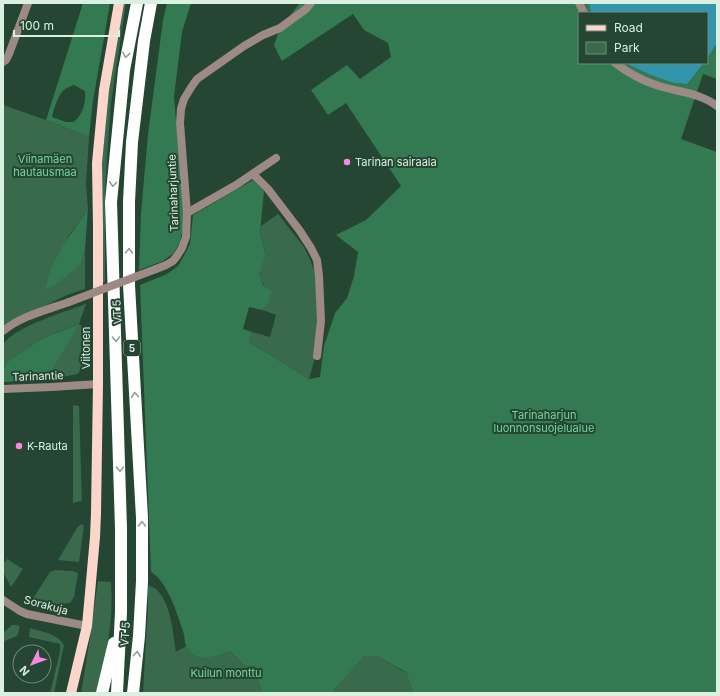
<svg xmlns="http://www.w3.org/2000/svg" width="720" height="696" font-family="Inter,sans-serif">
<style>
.green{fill:#396a4c}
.forest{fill:#337951;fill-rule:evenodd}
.water{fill:#3395ac}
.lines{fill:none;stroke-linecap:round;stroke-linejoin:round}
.minor{stroke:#9d8a85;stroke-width:8}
.major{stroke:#fdd6cb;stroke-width:10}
.highway{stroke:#fff;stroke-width:12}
.minor-bridge{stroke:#9d8a85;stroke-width:8}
.oneway{stroke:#92a298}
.poi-dot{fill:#fc86e3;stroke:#244632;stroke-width:1.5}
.labels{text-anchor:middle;stroke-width:4;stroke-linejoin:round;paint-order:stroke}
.shield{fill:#244632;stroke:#a5bdad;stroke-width:1}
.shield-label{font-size:10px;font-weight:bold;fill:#dcf0e2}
.park-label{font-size:11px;fill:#76d79d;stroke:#244632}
.poi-label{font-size:11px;fill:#dcf0e2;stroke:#244632;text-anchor:start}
.street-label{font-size:11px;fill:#dcf0e2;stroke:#244632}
</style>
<rect width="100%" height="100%" fill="#244632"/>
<g class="green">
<polygon points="123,3 126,3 111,103 107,157 105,197 105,282 102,283 101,185 102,162 105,133 108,86"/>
<polygon points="3,105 46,120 89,137 86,184 88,209 67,238 81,265 85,249 85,289 67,295 28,314 10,321 3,326"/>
<polygon points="278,214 304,247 309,257 319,283 321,321 315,358 309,379 249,342 252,332 270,337 276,315 262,310 268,304 265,287 261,280 261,265 266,256 260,233 261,226"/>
<path d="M86 304 79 324 83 327 82 366 78 374 57 378 38 380 46 375 53 369 78 324 41 339 7 362 3 371C3 365 2 350 3 346 8 329 69 310 86 304Z"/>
<polygon points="73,405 79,406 82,501 73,503"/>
<polygon points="81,524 84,526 79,562 58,560 77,528"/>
<polygon points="7,559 23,569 11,587 3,572 3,564"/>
<path d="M55 570 72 571 78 573 74 597 70 603C57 604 44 607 32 600L50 572Z"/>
<path d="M98 581 111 582C114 619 106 657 98 693H81L90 638Z"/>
<path d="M147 585C150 586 153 587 156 589 171 603 173 632 176 652L186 646 191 653 214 656 230 651 257 678 262 693H143L148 608Z"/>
<polygon points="12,625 17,625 20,627 17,636 9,639 3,642 3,633"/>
<path d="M30 628C42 632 57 633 64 645L54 693H50L60 652V644L29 637Z"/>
<polygon points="365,656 376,656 403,671 406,672 413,693 331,693"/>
</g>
<g class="forest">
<path d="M83 3H110L93 101 89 137 46 120ZM74 85 85 91C86 103 83 114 74 122H66L52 117C54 109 58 94 65 89 68 87 71 86 74 85Z"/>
<polygon points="167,3 191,3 182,32 174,97 183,203 183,227 180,242 174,253 163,261 139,270 141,213 148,134 163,20"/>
<path d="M300 3H589L591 13H579V63H626L629 65 654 76 681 84 696 73 704 63H707V59L717 43V79L703 74 681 139 717 152V693H413L406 672 376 656H365L331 693H262L257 678 230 651C222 654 209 659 200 657 194 656 189 652 186 646 184 641 185 636 183 631 177 613 167 581 151 572L140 285 167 274 178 266 186 252 190 244 193 215 253 180 264 191 260 233 266 256C262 264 257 277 264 286 266 288 270 290 272 291L268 304 262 310 249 307 243 329 252 332 249 342 309 379 320 377 324 346 335 313 347 298 354 276 358 252 336 235 366 220 401 186 346 103 328 115 311 90 347 65 360 79 391 57 388 43 364 30 353 14 282 61 278 54 274 45 280 28Z"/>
<polygon points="88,209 85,249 81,265 49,289 45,289 51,268 65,242"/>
<polygon points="79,324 53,369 46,375 38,380 3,382 3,371 7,362 41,339"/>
</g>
<g class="water">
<polygon points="589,3 717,3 717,43 707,59 707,13 591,13"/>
<path d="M626 63H704L687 84C669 84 646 73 629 65Z"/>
</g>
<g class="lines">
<g class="minor">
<polyline points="579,3 584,13"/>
<polyline points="3,62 6,60 9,54 28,3"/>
<path d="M615 63C627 72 641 80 656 85 676 92 699 92 717 106"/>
<polyline points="253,174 268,189 300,231 311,248 317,260 319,276 321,321 317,356"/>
<polyline points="187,213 236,185 276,158"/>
<polyline points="156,269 166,265 173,261 177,256 182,248 186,237 187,213 180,123 181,109 184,99 192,86 197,79 244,46 263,35 280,28 306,9 311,3"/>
<path d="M3 331C21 316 47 310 69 302"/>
<polyline points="3,389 51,387 98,384"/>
<polyline points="3,600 20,611 27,614 87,626"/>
</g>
<polyline class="major" points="71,693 87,626 95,537 96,513 98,384 98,227 97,163 104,90 119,3"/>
<g class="highway">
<polyline points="102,693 114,643"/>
<polyline points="117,693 121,612 121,529 111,202 124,70 137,3"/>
<polyline points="133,693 139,636 142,581 142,518 129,285 129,202 132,142 144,41 151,3"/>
</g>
<polyline class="minor-bridge" points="69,302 156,269"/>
</g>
<defs><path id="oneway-chevron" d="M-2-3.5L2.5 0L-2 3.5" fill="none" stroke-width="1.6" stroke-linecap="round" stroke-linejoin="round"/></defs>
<g class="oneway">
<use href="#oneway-chevron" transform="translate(126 55) rotate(101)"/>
<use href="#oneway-chevron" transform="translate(113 184) rotate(95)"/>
<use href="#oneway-chevron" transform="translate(129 251) rotate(-90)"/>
<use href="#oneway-chevron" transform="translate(116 339) rotate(88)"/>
<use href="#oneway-chevron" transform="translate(135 395) rotate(-93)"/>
<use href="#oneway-chevron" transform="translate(120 469) rotate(88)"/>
<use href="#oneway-chevron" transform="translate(142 524) rotate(-90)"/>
<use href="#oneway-chevron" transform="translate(137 654) rotate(-85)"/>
</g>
<g class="poi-dot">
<circle cx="347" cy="162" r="4"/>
<circle cx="19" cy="446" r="4"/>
</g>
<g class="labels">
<rect class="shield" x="124" y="340" width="16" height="16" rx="3"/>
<g class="shield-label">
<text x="132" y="352">5</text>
</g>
<g class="park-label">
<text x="45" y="163">Viinamäen<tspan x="45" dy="13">hautausmaa</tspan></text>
<text x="544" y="419">Tarinaharjun<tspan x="544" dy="13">luonnonsuojelualue</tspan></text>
<text x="226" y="677">Kuilun monttu</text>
</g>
<g class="poi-label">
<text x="355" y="166">Tarinan sairaala</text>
<text x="27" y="450">K-Rauta</text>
</g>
<g class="street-label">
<text transform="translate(173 193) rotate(-92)" y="4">Tarinaharjuntie</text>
<text transform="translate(117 312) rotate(-93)" y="4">VT 5</text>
<text transform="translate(86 348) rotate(-90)" y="4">Viitonen</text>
<text transform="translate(38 376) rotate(-2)" y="4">Tarinantie</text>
<text transform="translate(46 605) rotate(15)" y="4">Sorakuja</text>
<text transform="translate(125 634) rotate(-86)" y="4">VT 5</text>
</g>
</g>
<rect width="720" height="696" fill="none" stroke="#dcf0e2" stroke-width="8"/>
<rect x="578" y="12" width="130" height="52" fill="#244632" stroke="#6e8a78"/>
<rect x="586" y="25" width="20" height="6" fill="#fdd6cb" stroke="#6e8a78"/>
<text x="614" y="32" font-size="12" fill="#dcf0e2">Road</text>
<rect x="586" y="42" width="20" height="12" fill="#396a4c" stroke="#6e8a78"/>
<text x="614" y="52" font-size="12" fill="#dcf0e2">Park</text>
<g transform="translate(32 664) rotate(228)"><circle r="19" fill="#244632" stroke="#6e8a78"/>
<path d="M0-3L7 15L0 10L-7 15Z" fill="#fc86e3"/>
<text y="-6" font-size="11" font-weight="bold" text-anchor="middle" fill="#dcf0e2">N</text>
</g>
<path d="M14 30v6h105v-6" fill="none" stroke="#dcf0e2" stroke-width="2"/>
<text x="20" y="30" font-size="12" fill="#dcf0e2" stroke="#244632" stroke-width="3" paint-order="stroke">100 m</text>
</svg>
